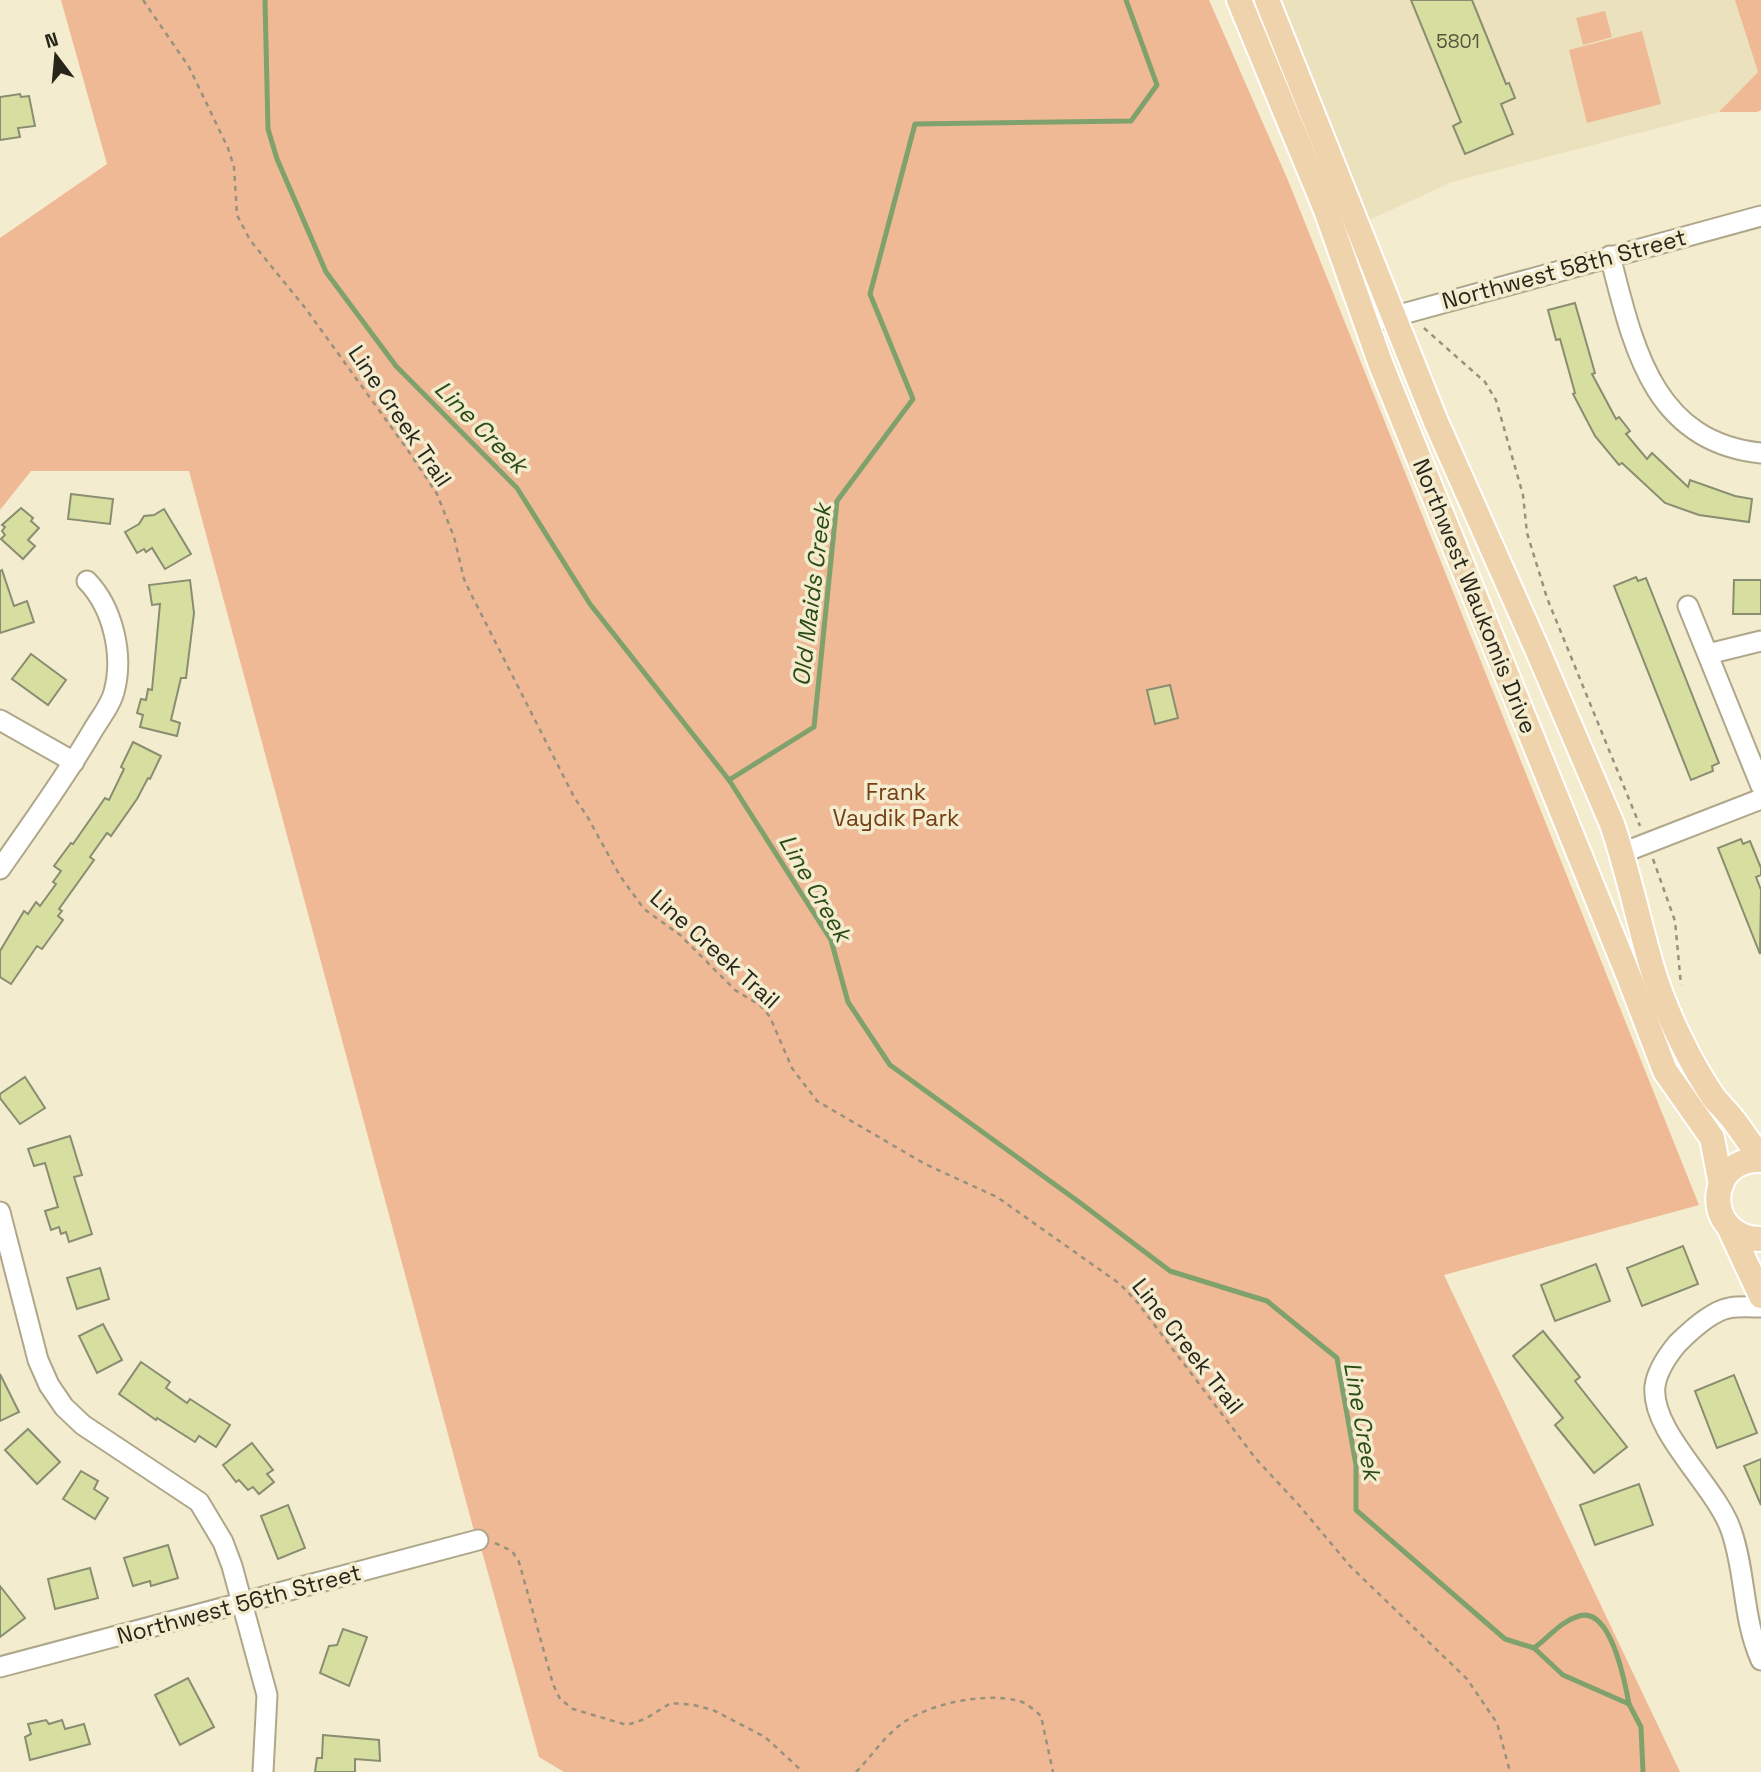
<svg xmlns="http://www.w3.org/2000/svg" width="1761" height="1772" font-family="'Space Grotesk',sans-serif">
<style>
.built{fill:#ebe1bc}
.green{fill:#efb996}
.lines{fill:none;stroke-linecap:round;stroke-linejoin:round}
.stream{stroke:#7fa26d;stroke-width:5}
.building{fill:#d6df9f;stroke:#898d71;stroke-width:2}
.minor-casing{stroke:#afa78a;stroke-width:23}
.major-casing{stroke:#fff;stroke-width:28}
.path{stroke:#98927d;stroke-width:2.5;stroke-dasharray:5 5;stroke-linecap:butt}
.minor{stroke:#fff;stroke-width:19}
.major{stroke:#efd3ac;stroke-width:24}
.labels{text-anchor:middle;stroke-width:7;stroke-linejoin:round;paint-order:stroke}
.number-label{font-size:19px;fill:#54543b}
.street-label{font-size:23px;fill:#28251a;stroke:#f4ecce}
.park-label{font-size:23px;fill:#733e14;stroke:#f4ecce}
.water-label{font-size:24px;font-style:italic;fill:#2a4c14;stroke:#f4ecce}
</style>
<rect width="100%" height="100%" fill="#f4ecce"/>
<polygon class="built" points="1278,0 1736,0 1758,72 1719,112 1452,182 1365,222"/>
<g class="green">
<polygon points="61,0 1209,0 1287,178 1699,1205 1444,1275 1680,1772 564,1772 539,1757 483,1555 474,1531 189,471 31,471 0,510 0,238 107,164"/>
<polygon points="1735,0 1761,0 1761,110 1757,112 1719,112 1758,72"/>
<polygon points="1605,11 1612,37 1583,45 1576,18"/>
<polygon points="1642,31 1661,104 1587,123 1569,50"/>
</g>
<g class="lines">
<g class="stream">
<polyline points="265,0 268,129 277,159 326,272 396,366 517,488 590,604 729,780 831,940 848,1002 890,1065 1079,1202 1170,1271 1267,1301 1337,1358 1356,1465 1356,1510 1505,1639 1534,1648 1563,1675 1629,1704 1641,1727 1643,1772"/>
<polyline points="729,780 814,727 837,501 913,399 870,294 915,124 1131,121 1157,85 1126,0"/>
<path d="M1534 1648C1550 1637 1559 1622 1579 1616 1611 1606 1625 1683 1629 1704"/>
</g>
</g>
<g class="building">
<polygon points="1411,0 1472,0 1506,84 1509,83 1515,98 1501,104 1513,134 1465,154 1453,126 1461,122"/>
<polygon points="20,94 21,97 29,96 35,126 18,128 20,137 0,140 0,97"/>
<polygon points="1575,303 1595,373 1592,374 1616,419 1619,417 1630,431 1626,434 1647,459 1652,453 1688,487 1690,480 1735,496 1752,499 1749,522 1699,515 1665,503 1622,463 1619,465 1595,436 1573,394 1575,393 1560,339 1556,340 1548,310"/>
<polygon points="71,494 113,499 110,524 68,519"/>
<polygon points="21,508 33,518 31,521 39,528 28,540 35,546 23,559 1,539 5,535 2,531 5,527 2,525"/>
<polygon points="164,509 191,554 165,569 152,548 146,552 144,549 137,553 125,532 139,524 144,516 154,515"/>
<polygon points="2,570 14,606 27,601 34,622 0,633 0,571"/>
<polygon points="1636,577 1638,581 1646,578 1719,763 1712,766 1713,771 1691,780 1614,586"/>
<polygon points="190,580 194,613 186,678 181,678 171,720 180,723 177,736 140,727 143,715 137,713 141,699 146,700 148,689 152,690 160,604 152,605 149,585"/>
<polygon points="1734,580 1761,580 1761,614 1733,614"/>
<polygon points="31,654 66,680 48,705 12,679"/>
<polygon points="1170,685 1178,718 1155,724 1147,690"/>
<polygon points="133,742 161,756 150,779 148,778 137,799 111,836 107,833 90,857 94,860 59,909 62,911 58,916 63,920 42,949 37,946 11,984 0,977 0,951 24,911 28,914 36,902 40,906 56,884 53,882 61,871 54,866 71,843 73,844 105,798 109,800 124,769 121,767"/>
<polygon points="1741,839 1743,844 1750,841 1761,868 1761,875 1756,877 1761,890 1760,954 1718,848"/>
<polygon points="25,1077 45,1108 20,1124 0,1098 0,1094"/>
<polygon points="70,1136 82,1175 74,1177 92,1234 69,1242 66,1232 61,1234 59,1227 51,1230 45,1211 58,1207 45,1163 34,1166 28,1149"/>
<polygon points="1683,1246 1698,1284 1642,1306 1627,1268"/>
<polygon points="1596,1264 1610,1301 1555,1321 1541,1285"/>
<polygon points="100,1268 109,1299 77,1309 67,1278"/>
<polygon points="103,1324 122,1360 97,1373 79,1336"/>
<polygon points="1543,1331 1580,1377 1575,1381 1627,1447 1594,1473 1555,1425 1563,1418 1513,1356"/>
<polygon points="141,1362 170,1382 166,1388 187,1403 190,1399 230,1425 216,1447 199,1436 195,1442 157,1418 156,1420 119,1394"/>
<polygon points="0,1374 19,1412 0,1421"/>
<polygon points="1734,1375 1757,1433 1717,1448 1695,1391"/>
<polygon points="28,1429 60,1462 37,1484 5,1450"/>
<polygon points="252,1443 273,1470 267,1474 274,1482 259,1494 253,1487 248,1490 239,1480 236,1482 223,1465"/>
<polygon points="1761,1459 1761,1505 1744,1466"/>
<polygon points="81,1471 98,1481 94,1489 108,1498 95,1519 63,1499"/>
<polygon points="1639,1484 1653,1525 1595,1545 1580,1505"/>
<polygon points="288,1505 305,1548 278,1559 261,1516"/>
<polygon points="168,1545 178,1578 151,1586 150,1581 133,1586 124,1558"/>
<polygon points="90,1568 98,1598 55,1609 48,1579"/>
<polygon points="0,1586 25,1618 0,1637"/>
<polygon points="343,1629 367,1637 349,1686 320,1673 329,1646 337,1645"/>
<polygon points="188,1678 214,1727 180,1745 155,1695"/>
<polygon points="46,1720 49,1724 62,1720 65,1729 84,1724 90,1744 30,1760 25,1737 31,1734 28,1724"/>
<polygon points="323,1735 379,1740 380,1761 355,1759 355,1772 315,1772 317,1758 322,1758"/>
</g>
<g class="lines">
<defs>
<g id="minor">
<path d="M1610 256C1633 345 1652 442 1761 453"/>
<polyline points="1366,324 1761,216"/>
<polyline points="1688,606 1761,786"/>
<polyline points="1708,654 1761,641"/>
<polyline points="0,720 74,762"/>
<polyline points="1622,853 1761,799"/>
<path d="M0 869C32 823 65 778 93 730 100 718 111 705 114 692 124 655 113 608 87 581"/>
<polyline points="0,1212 38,1360 49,1385 64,1407 83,1425 199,1502 223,1542 232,1566 267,1695 263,1772"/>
<path d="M1761 1307C1751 1307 1739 1306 1729 1308 1712 1311 1689 1332 1677 1344 1668 1355 1657 1371 1655 1386 1650 1431 1716 1486 1731 1530 1746 1572 1742 1617 1761 1660"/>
<polyline points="0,1667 478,1540"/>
</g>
<g id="major">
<polyline points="1239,0 1326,210 1381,365 1629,977 1665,1071 1712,1138 1721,1185"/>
<path d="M1267 0 1436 422 1537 649 1612 824C1628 871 1638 920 1652 968 1665 1011 1689 1061 1714 1098 1721 1106 1729 1114 1735 1122 1744 1134 1750 1145 1761 1156"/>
<path d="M1761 1160C1705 1157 1703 1239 1761 1239"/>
<polyline points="1729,1227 1761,1296"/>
</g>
</defs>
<use href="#minor" class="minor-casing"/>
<use href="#major" class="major-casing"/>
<g class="path">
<polyline points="143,0 189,67 228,148 234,167 237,215 250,240 306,309 407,449 437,494 454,537 464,579 471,594 574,797 587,816 620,876 644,909 680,935 735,990 761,1006 770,1017 792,1068 817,1101 925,1164 997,1197 1120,1284 1137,1302 1256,1459 1298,1504 1350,1566 1467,1679 1497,1723 1510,1772"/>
<polyline points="1424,328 1485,382 1496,400 1523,495 1527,533 1547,598 1640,826"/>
<polyline points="1653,859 1675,921 1681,985"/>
<polyline points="495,1543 512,1551 519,1562 553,1684 560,1699 573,1709 627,1725 645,1719 671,1703 694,1705 713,1710 765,1737 803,1772"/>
<path d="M856 1772C869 1759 879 1744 892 1732 918 1705 983 1691 1019 1701 1027 1703 1035 1711 1041 1716L1053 1772"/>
</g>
<use href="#minor" class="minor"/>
<use href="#major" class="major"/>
</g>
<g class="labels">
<g class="number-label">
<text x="1458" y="48">5801</text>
</g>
<g class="street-label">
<text transform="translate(1564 269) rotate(-15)" y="8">Northwest 58th Street</text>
<text transform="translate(400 416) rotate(56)" y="8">Line Creek Trail</text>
<text transform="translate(1475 596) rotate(68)" y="8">Northwest Waukomis Drive</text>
<text transform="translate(715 949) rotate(42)" y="8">Line Creek Trail</text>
<text transform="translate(1188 1346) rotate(52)" y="8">Line Creek Trail</text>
<text transform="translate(239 1604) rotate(-15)" y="8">Northwest 56th Street</text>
</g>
<g class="park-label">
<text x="896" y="800">Frank<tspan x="896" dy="26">Vaydik Park</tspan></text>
</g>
<g class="water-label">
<text transform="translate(481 427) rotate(45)" y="8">Line Creek</text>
<text transform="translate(812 595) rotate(-83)" y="8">Old Maids Creek</text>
<text transform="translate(815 888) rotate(60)" y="8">Line Creek</text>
<text transform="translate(1362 1421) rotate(80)" y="8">Line Creek</text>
</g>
</g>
<g transform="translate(56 56) rotate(344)" stroke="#f4ecce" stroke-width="5" paint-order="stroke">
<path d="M0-5L12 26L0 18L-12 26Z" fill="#28251a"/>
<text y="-10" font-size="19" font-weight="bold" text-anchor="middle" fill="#28251a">N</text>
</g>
</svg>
